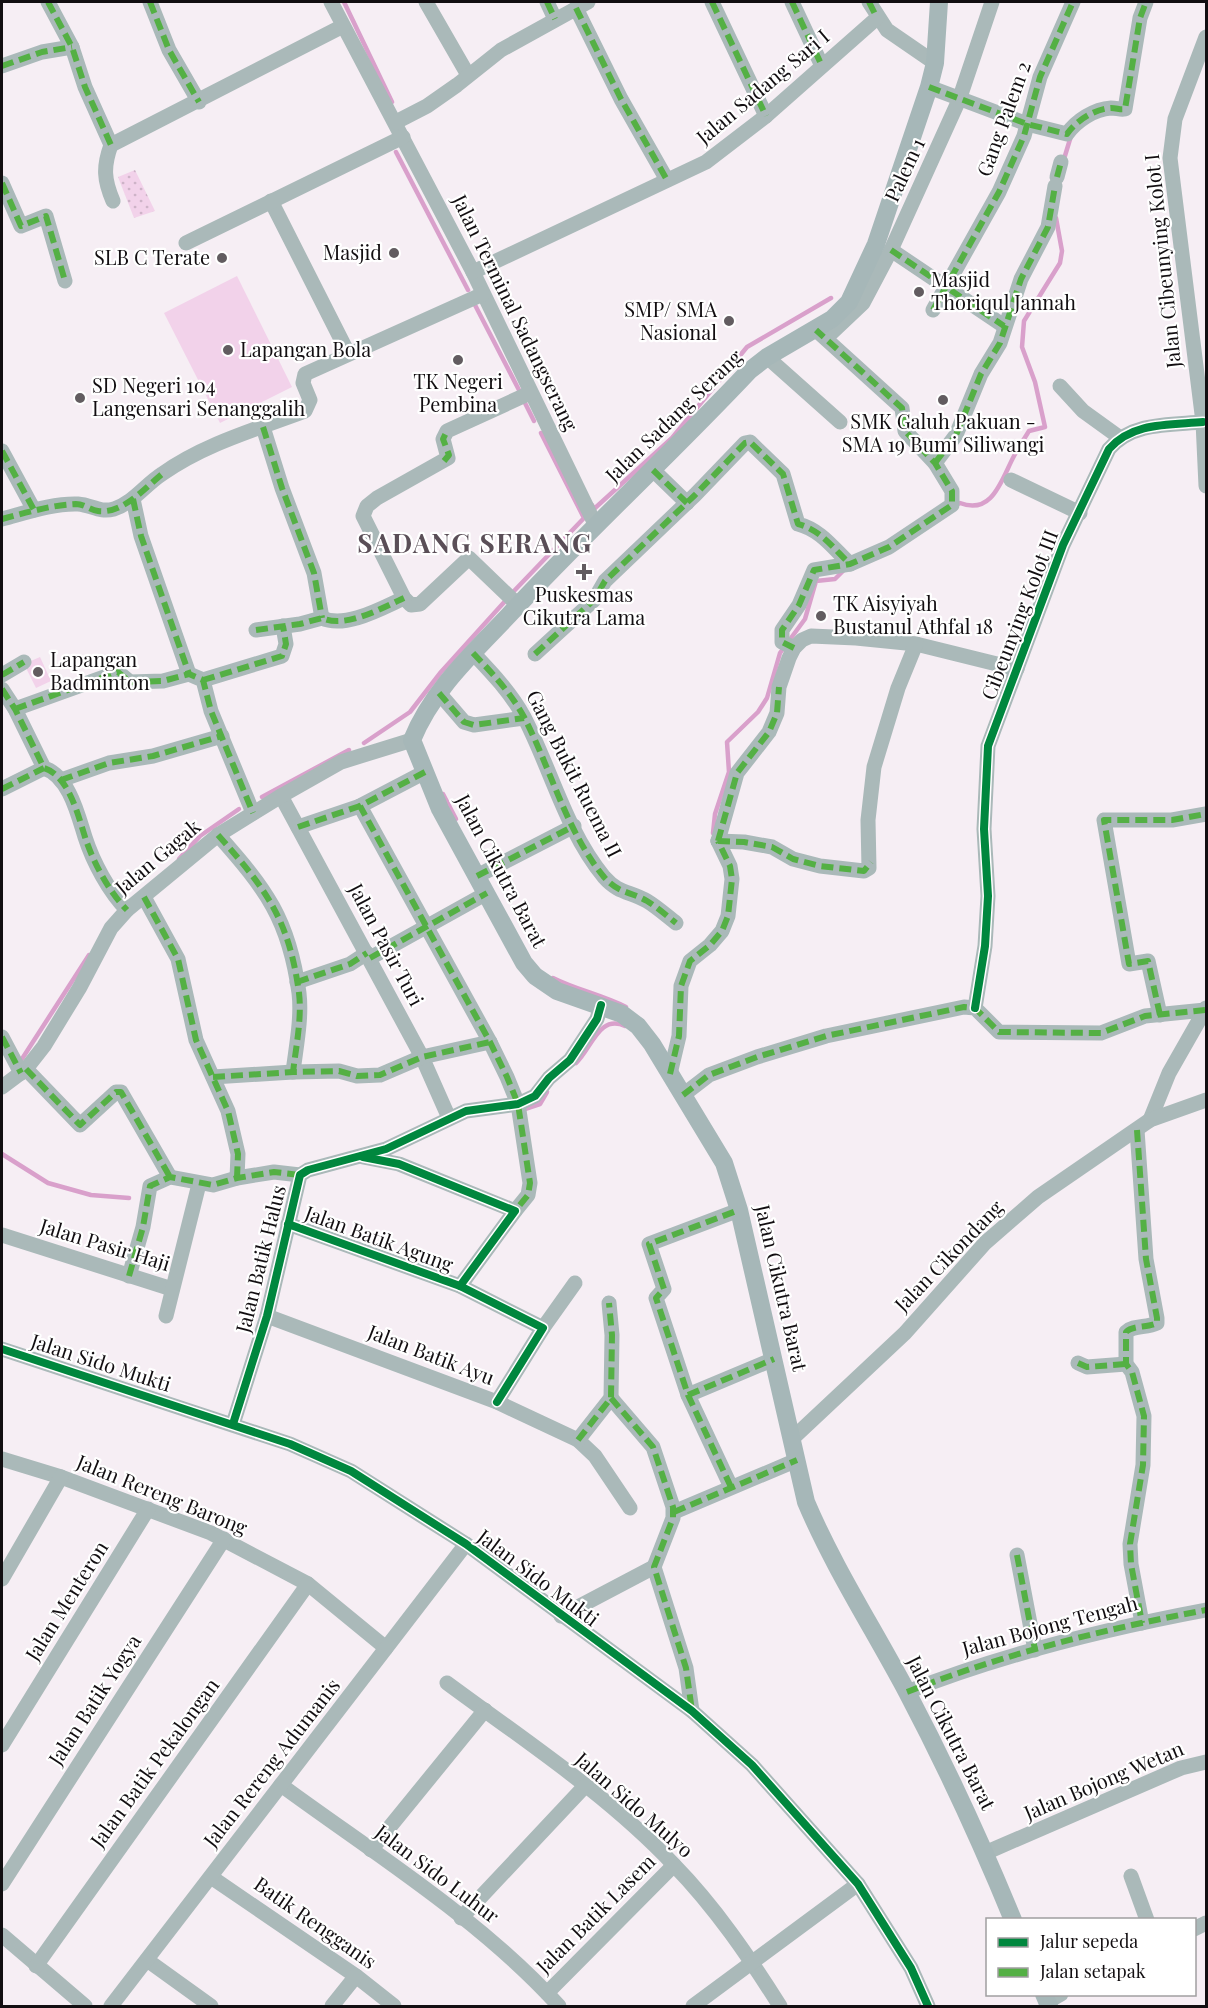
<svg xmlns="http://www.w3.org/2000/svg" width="1208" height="2008" font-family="'Playfair Display',serif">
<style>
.grass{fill:url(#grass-dots)}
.garden{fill:#f2d2ea}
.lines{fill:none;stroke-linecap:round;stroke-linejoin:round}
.stream{stroke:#d9a0cb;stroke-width:4.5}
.minor{stroke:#aab9b9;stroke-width:15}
.major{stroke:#a6b7b8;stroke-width:18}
.quiet{stroke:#54b044;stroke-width:6;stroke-dasharray:12 6;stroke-linecap:butt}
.cycleway-casing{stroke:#fff;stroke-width:11}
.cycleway{stroke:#00873e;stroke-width:8}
.poi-dot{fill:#625c60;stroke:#fff;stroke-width:2}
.labels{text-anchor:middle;stroke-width:4.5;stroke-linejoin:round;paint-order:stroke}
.street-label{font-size:20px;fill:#120e11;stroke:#fff}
.poi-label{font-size:20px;fill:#120e11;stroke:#fff;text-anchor:start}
.district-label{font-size:26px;font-weight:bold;letter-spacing:1.5px;fill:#5a4e57;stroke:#fff}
</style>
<defs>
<pattern id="grass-dots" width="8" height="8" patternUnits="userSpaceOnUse" patternTransform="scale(1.5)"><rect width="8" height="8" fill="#f2d2ea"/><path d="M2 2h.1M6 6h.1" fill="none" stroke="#ceb3c8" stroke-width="1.8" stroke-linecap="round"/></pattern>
</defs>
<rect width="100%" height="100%" fill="#f6eef4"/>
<polygon class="grass" points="135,170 155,211 134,218 118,177"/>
<g class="garden">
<polygon points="237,276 292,387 220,423 164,313"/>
<polygon points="40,657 51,681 36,688 24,664"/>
</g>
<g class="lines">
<g class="stream">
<polyline points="344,2 392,102"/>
<polyline points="396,152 468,290"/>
<polyline points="1064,159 1071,136"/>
<polyline points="475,305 519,390"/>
<polyline points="524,401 534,421"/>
<polyline points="592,505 594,509 672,438 747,347 831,298"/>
<path d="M956 505 960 503C993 516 1002 478 1014 456 1019 447 1024 439 1029 431L1045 427 1035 382 1022 347 1024 321 1060 263 1062 251 1056 218"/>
<polyline points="514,591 584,518 541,433"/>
<polyline points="364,743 410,712 441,672 507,599"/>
<polyline points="443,794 456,819"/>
<polyline points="262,797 349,750"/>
<polyline points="713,833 715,814 729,772 727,742 758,712 767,698 780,653 805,619 816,581 835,579 843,571"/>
<polyline points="179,859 200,836 239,809"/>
<path d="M553 978C577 990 602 995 626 1007"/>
<polyline points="20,1062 89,955"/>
<path d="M576 1063C592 1048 599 1014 625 1026"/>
<polyline points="525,1109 540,1104 547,1092"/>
<polyline points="2,1154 48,1183 91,1195 129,1198"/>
</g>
<g class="minor">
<path d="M48 2 72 47 85 87 111 145C103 167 104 180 113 201"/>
<polyline points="150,2 169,50 199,102"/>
<polyline points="331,2 473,272 595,524"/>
<polyline points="426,2 468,75"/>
<polyline points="547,2 555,19"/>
<polyline points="712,2 766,116"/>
<polyline points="792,2 822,66"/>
<polyline points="869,2 887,30 935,63"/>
<polyline points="576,8 621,99 667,180"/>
<polyline points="1206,37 1175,119 1170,158 1203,422 1206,486"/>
<polyline points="2,66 42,52 72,47"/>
<path d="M929 87 1027 124 1067 134C1076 121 1094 109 1111 108 1117 108 1120 110 1125 109L1140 18 1146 2"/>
<polyline points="396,122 427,106 457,85 501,50 588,2"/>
<polyline points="111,145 343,26"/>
<polyline points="1057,177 1061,162"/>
<polyline points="2,183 21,226 46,216 65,281"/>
<polyline points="271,201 348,353"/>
<polyline points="186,243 403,137"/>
<polyline points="891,250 1004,326"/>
<polyline points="473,272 706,162 766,116 877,18"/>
<polyline points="933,310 999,192 1024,136 1040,77 1073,2"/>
<polyline points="826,338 863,303 891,250 959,100 992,2"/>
<polyline points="767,357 840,422"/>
<polyline points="1060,386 1083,411 1119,437"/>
<polyline points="263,427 282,488 314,573 322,618"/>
<polyline points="2,451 34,510"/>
<polyline points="935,463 956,435 981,374 1000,343 1021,279 1048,227 1055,186"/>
<polyline points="653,470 687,503"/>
<polyline points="1011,480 1080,513"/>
<polyline points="133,499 141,536 189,674"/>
<path d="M2 519C25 513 53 503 78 504 92 505 99 513 114 509 134 502 145 485 162 474 204 444 257 429 305 411L310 400 303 383 305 374 483 294"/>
<polyline points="518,605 469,558 420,604 411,605 404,598 363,516 367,506 377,498 448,458 443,439 447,431 530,393"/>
<path d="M256 630 300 624 322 618C345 629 382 608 404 598"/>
<polyline points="794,648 782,642 782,630 799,605 814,570 850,564 889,547 952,505 952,491 935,463 905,431 902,408 816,330"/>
<path d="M473 653C492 673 511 693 524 717 551 769 566 831 604 877 619 894 630 891 647 901 657 907 667 916 676 923"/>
<path d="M535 654 594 600 605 581 695 495 745 443 750 442 783 474 798 524C821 530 833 548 850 564"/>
<polyline points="2,675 24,662"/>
<polyline points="203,680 282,656 286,644 283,626"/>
<path d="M2 689 15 709 44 768C69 776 78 815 85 837 93 862 109 892 127 910"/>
<polyline points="439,693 464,722 474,725 524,718"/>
<polyline points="15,709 118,672 130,682 163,681 189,674 203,680 211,711 253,813"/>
<polyline points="425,772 360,806 490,1042 507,1077 518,1104 530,1183 528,1195 515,1211"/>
<polyline points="61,780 109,763 153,756 222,736"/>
<polyline points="2,789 44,768"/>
<polyline points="281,796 422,1057 449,1118"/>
<polyline points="298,827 360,806"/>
<path d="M218 835C266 889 289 919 299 993 302 1018 296 1047 293 1072"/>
<polyline points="718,841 737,773 769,732 777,713 779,687 789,658 794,648 802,640 811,636 856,638 916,644 1017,669"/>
<polyline points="718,841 744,842 772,847 793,859 820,866 864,871 869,868 868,820 874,767 898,688 916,644"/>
<polyline points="477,876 574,826"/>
<polyline points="144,897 178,959 196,1040 228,1111 238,1154 237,1178"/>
<polyline points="370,958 487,893"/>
<polyline points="297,982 350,964 367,953"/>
<path d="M975 1008 985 946 988 896 984 829 988 746 1063 545 1109 449C1132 422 1169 425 1203 422"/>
<polyline points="1160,1015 1148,961 1129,964 1104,820 1172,820 1206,814"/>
<polyline points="2,1037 21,1073"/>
<polyline points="26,1069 80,1125 116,1092 121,1092 170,1177"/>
<polyline points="670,1074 679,1036 681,986 690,961 710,945 722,931 728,916 732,879 730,866 718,841"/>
<polyline points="213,1077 293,1072 339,1071 357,1076 380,1075 422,1057 490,1042"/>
<polyline points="2,1087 26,1069 44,1046 80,987 111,928 127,910 218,835 281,796 341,762 412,740"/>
<polyline points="683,1095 709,1075 757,1057 826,1036 964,1007 975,1008 999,1032 1101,1033 1145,1016 1205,1010"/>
<polyline points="1150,1120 1169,1073 1206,1008"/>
<path d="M1137 1130 1146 1259 1157 1318V1323C1147 1328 1133 1325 1126 1332V1364L1132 1372 1144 1416 1143 1465 1130 1544 1131 1564 1142 1623"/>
<polyline points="363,1157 399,1164 515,1211 460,1286"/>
<polyline points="288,1224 460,1286 543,1328 497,1402"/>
<polyline points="2,1235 172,1289"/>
<polyline points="129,1276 143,1227 150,1186 170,1177 213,1185 237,1178 274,1172 300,1175"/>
<polyline points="166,1316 199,1184"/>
<polyline points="267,1316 497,1402 578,1440 595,1456 630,1508"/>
<polyline points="543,1328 575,1283"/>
<polyline points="2,1349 290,1444 351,1471 466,1544 692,1711 752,1765 858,1884 911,1968 928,2006"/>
<polyline points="1078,1363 1087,1367 1126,1364"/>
<polyline points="688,1395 774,1359"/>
<polyline points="611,1398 653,1447 673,1507 673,1518 654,1567 686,1668 692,1711"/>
<polyline points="233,1424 267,1316 300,1175 308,1170 386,1149 466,1111 518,1104 535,1096 549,1078 570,1060 597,1019 601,1005"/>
<polyline points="793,1438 905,1333 985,1243 1038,1197 1150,1120 1206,1100"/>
<polyline points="578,1440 611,1398 612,1335 609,1303"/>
<polyline points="2,1459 61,1477 211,1533 308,1584 386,1648"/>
<polyline points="731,1487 688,1395 656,1298 664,1289 649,1244 739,1210"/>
<polyline points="674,1512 797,1460"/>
<polyline points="1017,1555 1035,1650"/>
<polyline points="2,1579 61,1477"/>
<polyline points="561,1616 654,1567"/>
<path d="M447 1683C524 1740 608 1795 674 1865 715 1907 749 1957 780 2006"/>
<path d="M907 1692C1003 1654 1105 1629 1206 1610"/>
<polyline points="2,1745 148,1509"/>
<path d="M281 1785C375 1854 480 1919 559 2006"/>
<polyline points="371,1850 485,1710"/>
<polyline points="985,1853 1181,1768 1206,1762"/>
<polyline points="1131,1876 1147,1920"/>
<polyline points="211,1877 356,1976 394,2006"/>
<polyline points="2,1884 224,1539"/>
<polyline points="461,1918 585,1786"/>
<polyline points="1194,1929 1206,1923"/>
<polyline points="2,1935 85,2006"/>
<polyline points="147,1960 211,2006"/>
<polyline points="36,1966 308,1584"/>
<polyline points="547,1993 674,1865"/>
<polyline points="1047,2002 1061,1994"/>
<polyline points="111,2006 466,1544"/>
<polyline points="332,2006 356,1976"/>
<polyline points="693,2006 858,1884"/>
</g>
<g class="major">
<path d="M939 2 935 63 929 87 876 244 849 302 832 319 767 357 749 371C671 454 587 531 509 615 473 653 432 690 412 740L440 809 524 963 535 976 557 991 622 1014 638 1026 652 1044 724 1163 739 1210 806 1502C834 1568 873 1628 907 1692 946 1766 981 1842 1013 1920"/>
<polyline points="1044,1994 1049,2006"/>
</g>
<g class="quiet">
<polyline points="48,2 72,47 85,87 111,145"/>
<polyline points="150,2 169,50 199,102"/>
<polyline points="547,2 555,19"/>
<polyline points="712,2 766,116"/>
<polyline points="792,2 822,66"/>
<polyline points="869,2 877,18"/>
<polyline points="576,8 621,99 667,180"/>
<polyline points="2,66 42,52 72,47"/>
<path d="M929 87 1027 124 1067 134C1076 121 1094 109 1111 108 1117 108 1120 110 1125 109L1140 18 1146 2"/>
<polyline points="1057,177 1061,162"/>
<polyline points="2,183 21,226 46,216 65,281"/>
<polyline points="891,250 1004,326"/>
<polyline points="933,310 999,192 1024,136 1040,77 1073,2"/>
<polyline points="263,427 282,488 314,573 322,618"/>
<polyline points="2,451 34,510"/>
<polyline points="444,461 449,455 443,439 447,431"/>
<polyline points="935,463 956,435 981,374 1000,343 1021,279 1048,227 1055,186"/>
<polyline points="653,470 687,503"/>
<polyline points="133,499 141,536 189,674"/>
<path d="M2 519C25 513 51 505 76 504 84 504 90 510 98 511 123 514 145 488 162 474"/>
<path d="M256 630 300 624 322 618C345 629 382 608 404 598"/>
<polyline points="794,648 782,642 782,630 799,605 814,570 850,564 889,547 952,505 952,491 935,463 905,431 902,408 816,330"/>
<path d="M473 653C492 673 511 693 524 717 551 769 566 831 604 877 619 894 630 891 647 901 657 907 667 916 676 923"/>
<path d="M535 654 594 600 605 581 695 495 745 443 750 442 783 474 798 524C821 530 833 548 850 564"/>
<polyline points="2,675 24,662"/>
<polyline points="203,680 282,656 286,644 283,626"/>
<path d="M2 689 15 709 44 768C69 776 78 815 85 837 93 862 109 892 127 910"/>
<polyline points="439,693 464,722 474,725 524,718"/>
<polyline points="15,709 118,672 130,682 163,681 189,674 203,680 211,711 253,813"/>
<polyline points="425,772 360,806 490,1042 507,1077 518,1104 530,1183 528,1195 515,1211"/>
<polyline points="61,780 109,763 153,756 222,736"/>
<polyline points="2,789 44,768"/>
<polyline points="298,827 360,806"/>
<path d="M218 835C266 889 289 919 299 993 302 1018 296 1047 293 1072"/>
<polyline points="718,841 737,773 769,732 777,713 779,687"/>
<polyline points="718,841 744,842 772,847 793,859 820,866 864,871 871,862"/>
<polyline points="477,876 574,826"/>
<polyline points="144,897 178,959 196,1040 228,1111 238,1154 237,1178"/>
<polyline points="370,958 487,893"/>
<polyline points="297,982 350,964 367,953"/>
<polyline points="1160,1015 1148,961 1129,964 1104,820 1172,820 1206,814"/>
<polyline points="2,1037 21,1073"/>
<polyline points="26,1069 80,1125 116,1092 121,1092 170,1177"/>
<polyline points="670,1074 679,1036 681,986 690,961 710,945 722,931 728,916 732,879 730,866 718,841"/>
<polyline points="213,1077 293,1072 339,1071 357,1076 380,1075 422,1057 490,1042"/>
<polyline points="683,1095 709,1075 757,1057 826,1036 964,1007 975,1008 999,1032 1101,1033 1145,1016 1205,1010"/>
<path d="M1137 1130 1146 1259 1157 1318V1323C1147 1328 1133 1325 1126 1332V1364L1132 1372 1144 1416 1143 1465 1130 1544 1131 1564 1142 1623"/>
<polyline points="129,1276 143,1227 150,1186 170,1177 213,1185 237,1178 274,1172 300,1175"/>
<polyline points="1078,1363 1087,1367 1126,1364"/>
<polyline points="688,1395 774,1359"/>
<polyline points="611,1398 653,1447 673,1507 673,1518 654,1567 686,1668 692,1711"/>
<polyline points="578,1440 611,1398 612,1335 609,1303"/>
<polyline points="731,1487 688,1395 656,1298 664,1289 649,1244 739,1210"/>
<polyline points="674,1512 797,1460"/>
<polyline points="1017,1555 1035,1650"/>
<path d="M907 1692C1003 1654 1105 1629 1206 1610"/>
</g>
<defs>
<g id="cycleway">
<path d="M975 1008 985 946 988 896 984 829 988 746 1063 545 1109 449C1132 422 1169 425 1203 422"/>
<polyline points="363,1157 399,1164 515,1211 460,1286"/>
<polyline points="288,1224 460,1286 543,1328 497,1402"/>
<polyline points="2,1349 290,1444 351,1471 466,1544 692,1711 752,1765 858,1884 911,1968 928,2006"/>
<polyline points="233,1424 267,1316 300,1175 308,1170 386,1149 466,1111 518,1104 535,1096 549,1078 570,1060 597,1019 601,1005"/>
</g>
</defs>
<use href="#cycleway" class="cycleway-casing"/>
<use href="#cycleway" class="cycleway"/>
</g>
<g class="poi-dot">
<circle cx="394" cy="253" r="6"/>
<circle cx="222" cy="258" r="6"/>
<circle cx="919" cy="292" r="6"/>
<circle cx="729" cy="321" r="6"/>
<circle cx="228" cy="350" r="6"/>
<circle cx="458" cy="360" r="6"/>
<circle cx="80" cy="398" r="6"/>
<circle cx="943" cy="400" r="6"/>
<path d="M581 563h6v6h6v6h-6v6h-6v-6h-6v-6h6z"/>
<circle cx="821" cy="616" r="6"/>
<circle cx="38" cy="672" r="6"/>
</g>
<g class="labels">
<g class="street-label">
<text transform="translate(763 87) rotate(-40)" y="7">Jalan Sadang Sari I</text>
<text transform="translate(1004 119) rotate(-70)" y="7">Gang Palem 2</text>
<text transform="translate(905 170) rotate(-65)" y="7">Palem 1</text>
<text transform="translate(1163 261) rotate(-96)" y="7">Jalan Cibeunying Kolot I</text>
<text transform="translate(515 313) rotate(64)" y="7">Jalan Terminal Sadangserang</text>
<text transform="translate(674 416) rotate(-44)" y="7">Jalan Sadang Serang</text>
<text transform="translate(1020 615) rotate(-69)" y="7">Cibeunying Kolot III</text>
<text transform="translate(574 774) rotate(63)" y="7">Gang Bukit Ruema II</text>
<text transform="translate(158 857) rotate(-40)" y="7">Jalan Gagak</text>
<text transform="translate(501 871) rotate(62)" y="7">Jalan Cikutra Barat</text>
<text transform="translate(386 945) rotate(62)" y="7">Jalan Pasir Turi</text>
<text transform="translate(379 1239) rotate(20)" y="7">Jalan Batik Agung</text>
<text transform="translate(105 1245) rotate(17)" y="7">Jalan Pasir Haji</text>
<text transform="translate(949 1256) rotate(-46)" y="7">Jalan Cikondang</text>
<text transform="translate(261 1259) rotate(-76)" y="7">Jalan Batik Halus</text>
<text transform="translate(781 1288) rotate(77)" y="7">Jalan Cikutra Barat</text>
<text transform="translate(431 1355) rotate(21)" y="7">Jalan Batik Ayu</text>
<text transform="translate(101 1363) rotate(18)" y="7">Jalan Sido Mukti</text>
<text transform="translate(162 1495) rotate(22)" y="7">Jalan Rereng Barong</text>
<text transform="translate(538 1578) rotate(37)" y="7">Jalan Sido Mukti</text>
<text transform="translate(67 1601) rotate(-58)" y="7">Jalan Menteron</text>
<text transform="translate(1050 1626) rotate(-15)" y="7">Jalan Bojong Tengah</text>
<text transform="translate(95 1700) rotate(-57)" y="7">Jalan Batik Yogya</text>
<text transform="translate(951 1733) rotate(63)" y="7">Jalan Cikutra Barat</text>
<text transform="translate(155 1763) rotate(-54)" y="7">Jalan Batik Pekalongan</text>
<text transform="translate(272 1763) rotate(-52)" y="7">Jalan Rereng Adumanis</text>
<text transform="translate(1104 1781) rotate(-23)" y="7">Jalan Bojong Wetan</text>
<text transform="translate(634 1805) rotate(41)" y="7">Jalan Sido Mulyo</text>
<text transform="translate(437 1874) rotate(37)" y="7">Jalan Sido Luhur</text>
<text transform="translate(596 1914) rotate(-45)" y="7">Jalan Batik Lasem</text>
<text transform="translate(315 1923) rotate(35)" y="7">Batik Rengganis</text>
</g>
<g class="poi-label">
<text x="382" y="260" text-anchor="end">Masjid</text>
<text x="210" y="265" text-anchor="end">SLB C Terate</text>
<text x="931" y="287">Masjid<tspan x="931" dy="23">Thoriqul Jannah</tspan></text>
<text x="717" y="317" text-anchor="end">SMP/ SMA<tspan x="717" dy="23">Nasional</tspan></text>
<text x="240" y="357">Lapangan Bola</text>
<text x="458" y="389" text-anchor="middle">TK Negeri<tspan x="458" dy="23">Pembina</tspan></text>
<text x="92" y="393">SD Negeri 104<tspan x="92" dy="23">Langensari Senanggalih</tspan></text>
<text x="943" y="429" text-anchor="middle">SMK Galuh Pakuan -<tspan x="943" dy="23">SMA 19 Bumi Siliwangi</tspan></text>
<text x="584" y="602" text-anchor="middle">Puskesmas<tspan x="584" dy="23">Cikutra Lama</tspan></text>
<text x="833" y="611">TK Aisyiyah<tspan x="833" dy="23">Bustanul Athfal 18</tspan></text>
<text x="50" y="667">Lapangan<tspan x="50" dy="23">Badminton</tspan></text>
</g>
<g class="district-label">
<text x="475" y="553">SADANG SERANG</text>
</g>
</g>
<rect width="1208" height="2008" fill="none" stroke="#120e11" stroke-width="6"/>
<rect x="986" y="1918" width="210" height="78" fill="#ffffff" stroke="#a09fa0" stroke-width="1.5"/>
<rect x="998" y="1938" width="30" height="9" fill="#00873e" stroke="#a09fa0" stroke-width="1.5"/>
<text x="1040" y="1948" font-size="18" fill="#120e11">Jalur sepeda</text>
<rect x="998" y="1968" width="30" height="9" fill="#54b044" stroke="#a09fa0" stroke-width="1.5"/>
<text x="1040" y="1978" font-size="18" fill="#120e11">Jalan setapak</text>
</svg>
